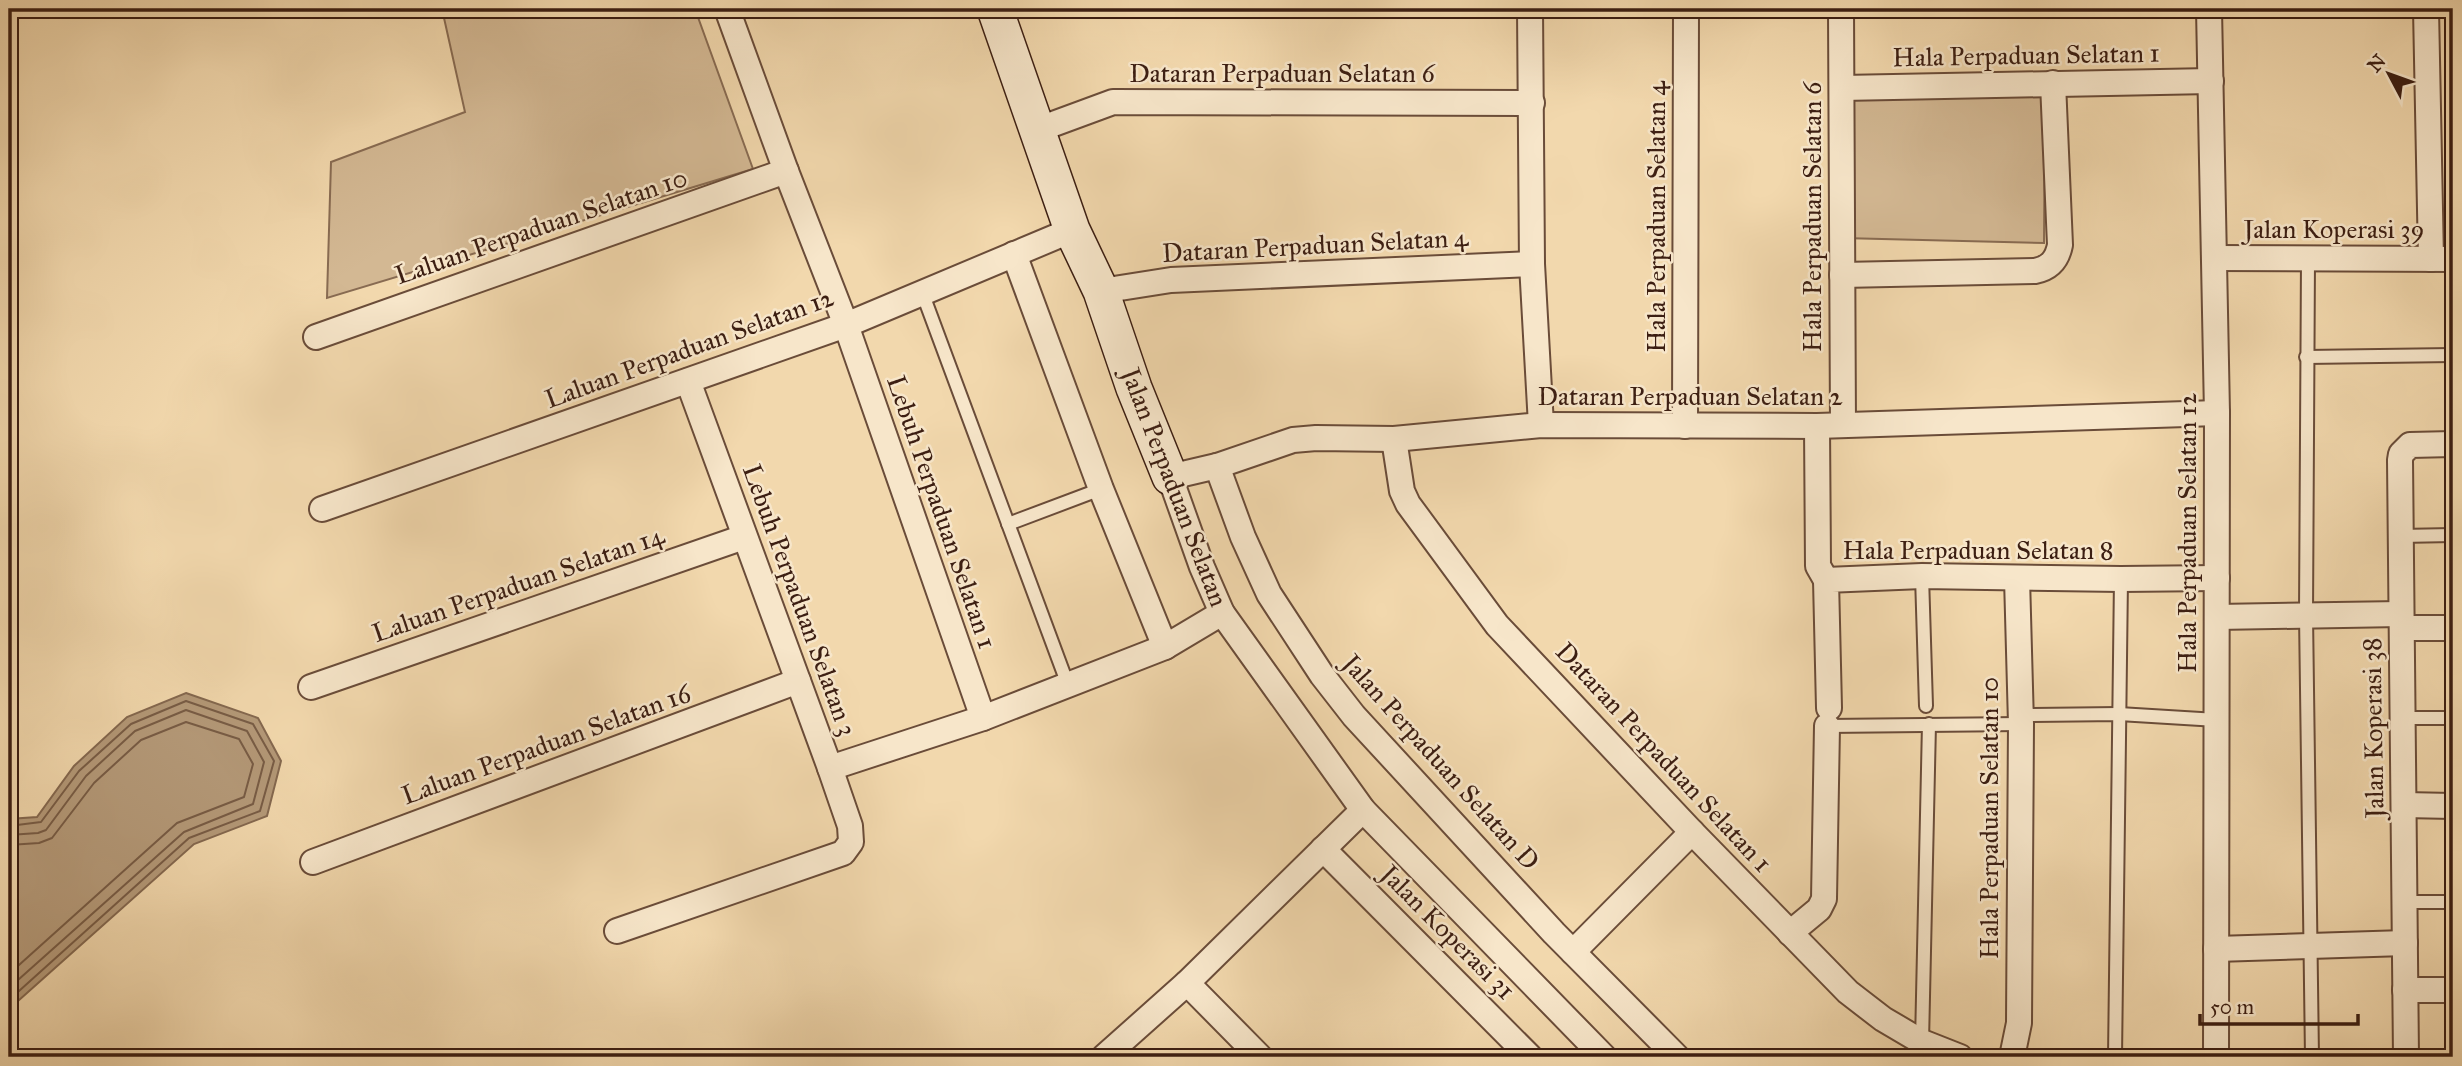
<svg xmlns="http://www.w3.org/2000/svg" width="2462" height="1066" font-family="'IM FELL Great Primer',serif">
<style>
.green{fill:#d3b893;stroke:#886b52;stroke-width:2}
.water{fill:#b49978;stroke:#84684f;stroke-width:2}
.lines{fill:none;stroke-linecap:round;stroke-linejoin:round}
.shore{stroke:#785c45;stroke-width:2}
.lane-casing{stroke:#6a4c39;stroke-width:16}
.street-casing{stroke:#6a4c39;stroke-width:28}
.secondary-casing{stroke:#3c1e12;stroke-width:38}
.lane{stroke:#f7e6ca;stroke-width:12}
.street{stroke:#f7e6ca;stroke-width:24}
.secondary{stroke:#f7e6ca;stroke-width:35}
.labels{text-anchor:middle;stroke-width:5;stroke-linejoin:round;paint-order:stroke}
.street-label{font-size:26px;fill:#3c1e12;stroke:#f7e6ca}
</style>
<rect width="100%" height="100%" fill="#f2d8ad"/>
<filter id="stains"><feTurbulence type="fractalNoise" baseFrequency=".00286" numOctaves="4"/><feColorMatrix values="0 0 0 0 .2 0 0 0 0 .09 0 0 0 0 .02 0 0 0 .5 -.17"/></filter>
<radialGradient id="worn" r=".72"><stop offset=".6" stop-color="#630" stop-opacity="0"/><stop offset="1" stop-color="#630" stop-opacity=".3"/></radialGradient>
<g class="green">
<polygon points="442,9 695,9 753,169 327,298 331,162 465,112"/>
<polygon points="2045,90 2044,243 1842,238 1846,91"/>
</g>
<polygon class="water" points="186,693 258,718 281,761 267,816 194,844 9,1009 9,819 37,817 74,766 127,717"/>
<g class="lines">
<g class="shore">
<polyline points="9,826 41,822 79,771 131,724 186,701 253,724 274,761 260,811 189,838 9,1000"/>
<polyline points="9,835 38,833 46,830 86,776 135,731 186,710 247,731 264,762 253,804 184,832 9,988"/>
<polyline points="9,845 39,843 52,838 94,783 141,740 186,722 239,739 253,764 244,797 177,823 9,974"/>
</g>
<defs>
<g id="lane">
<polyline points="2308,258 2306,615 2312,1057"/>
<polyline points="922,292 1068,685"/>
<polyline points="2306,357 2453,355"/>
<polyline points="1008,524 1101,489"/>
<polyline points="2400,536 2453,535"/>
<polyline points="1922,576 1926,706"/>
<polyline points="2020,715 2119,714 2217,720"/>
<polyline points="2402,718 2453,718"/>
<polyline points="1827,726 2021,724"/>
<polyline points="2404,902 2453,902"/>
<polyline points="1922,1042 1929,724"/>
<polyline points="2115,1057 2121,579"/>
</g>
<g id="street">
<polyline points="727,9 786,171 846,325 983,718"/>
<polyline points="1530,9 1532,264 1541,425"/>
<polyline points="1841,9 1843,425"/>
<polyline points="2209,9 2217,413 2216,1057"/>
<polyline points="2426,9 2431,259"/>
<polyline points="1842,88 2211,81"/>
<polyline points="1037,130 1113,102 1532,103"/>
<polyline points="1014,254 1101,489 1165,647"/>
<polyline points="2214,258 2453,259"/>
<path d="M1842 275 2035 271C2050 268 2057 260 2060 245L2053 83"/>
<polyline points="1101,291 1171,280 1532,264"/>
<polyline points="316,337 786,171"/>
<polyline points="1685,426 1686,9"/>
<polyline points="1817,426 1818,566 1826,580"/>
<polyline points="1394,439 1402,491 1408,504 1497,625 1692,832 1848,992 1883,1019 1922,1042 1960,1057"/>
<polyline points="1217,466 1243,537 1269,594 1322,675 1354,716 1554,933 1677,1057"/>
<polyline points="322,509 846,325 1072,230"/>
<polyline points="2217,617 2401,614"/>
<polyline points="2402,628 2453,628"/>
<polyline points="311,687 744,537"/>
<polyline points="1829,708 1826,580 1922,576 2121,579 2217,578"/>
<polyline points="830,768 983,718 1165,647 1222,613"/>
<polyline points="2404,805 2453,806"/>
<polyline points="1323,849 1530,1057"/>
<polyline points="313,862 798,681"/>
<polyline points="617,931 843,853 851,842 850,826 830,768 688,381"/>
<polyline points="1790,933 1819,909 1824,899 1827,726"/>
<polyline points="2216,949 2405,943"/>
<polyline points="1573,952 1692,832"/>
<polyline points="1187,983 1260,1057"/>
<polyline points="2405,990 2453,990"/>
<polyline points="1104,1057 1187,983 1363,810"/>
<polyline points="1604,1057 1363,810 1222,613 1202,567 1170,477 1217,466 1293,440 1316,438 1394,439 1541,425 1817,426 2217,413"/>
<polyline points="2012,1057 2019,1023 2021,724 2017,578"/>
<polyline points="2406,1057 2400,460 2401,454 2410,445 2453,444"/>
</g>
<polyline id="secondary" points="995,9 1072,230 1101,291 1134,388 1170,477"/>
</defs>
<use href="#lane" class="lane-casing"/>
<use href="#street" class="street-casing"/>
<use href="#secondary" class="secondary-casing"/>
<use href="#lane" class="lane"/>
<use href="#street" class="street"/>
<use href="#secondary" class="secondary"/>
</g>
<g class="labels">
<g class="street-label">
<text transform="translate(2026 55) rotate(-1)" y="9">Hala Perpaduan Selatan 1</text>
<text x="1282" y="82">Dataran Perpaduan Selatan 6</text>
<text transform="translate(1656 217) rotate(-90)" y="9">Hala Perpaduan Selatan 4</text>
<text transform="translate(1812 217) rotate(-90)" y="9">Hala Perpaduan Selatan 6</text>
<text transform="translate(541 226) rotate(-19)" y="9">Laluan Perpaduan Selatan 10</text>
<text x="2334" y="238">Jalan Koperasi 39</text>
<text transform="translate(1315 245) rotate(-3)" y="9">Dataran Perpaduan Selatan 4</text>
<text transform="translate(689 348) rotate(-20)" y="9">Laluan Perpaduan Selatan 12</text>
<text x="1690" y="405">Dataran Perpaduan Selatan 2</text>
<text transform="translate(1175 487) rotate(69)" y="9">Jalan Perpaduan Selatan</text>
<text transform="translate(942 512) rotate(71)" y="9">Lebuh Perpaduan Selatan 1</text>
<text transform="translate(2187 533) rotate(-90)" y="9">Hala Perpaduan Selatan 12</text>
<text x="1978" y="559">Hala Perpaduan Selatan 8</text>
<text transform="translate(518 584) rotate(-19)" y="9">Laluan Perpaduan Selatan 14</text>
<text transform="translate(800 600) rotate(70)" y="9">Lebuh Perpaduan Selatan 3</text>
<text transform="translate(2373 728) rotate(-91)" y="9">Jalan Koperasi 38</text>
<text transform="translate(546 744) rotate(-20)" y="9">Laluan Perpaduan Selatan 16</text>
<text transform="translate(1664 757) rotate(47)" y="9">Dataran Perpaduan Selatan 1</text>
<text transform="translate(1441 762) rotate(48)" y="9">Jalan Perpaduan Selatan D</text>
<text transform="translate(1989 818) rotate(-90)" y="9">Hala Perpaduan Selatan 10</text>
<text transform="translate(1448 932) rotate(45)" y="9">Jalan Koperasi 31</text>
</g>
</g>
<rect width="2462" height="1066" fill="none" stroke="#f2d8ad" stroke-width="35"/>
<rect x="10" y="10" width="2441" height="1045" fill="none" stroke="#3c1e12" stroke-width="3.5"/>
<rect x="18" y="18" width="2427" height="1031" fill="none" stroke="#3c1e12" stroke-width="2"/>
<g transform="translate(2389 74) rotate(311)" stroke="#f7e6ca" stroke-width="5" paint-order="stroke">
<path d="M0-5L12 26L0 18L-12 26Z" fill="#3c1e12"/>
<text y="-10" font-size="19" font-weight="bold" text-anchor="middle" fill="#3c1e12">N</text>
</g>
<path d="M2200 1014v10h158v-10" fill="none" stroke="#3c1e12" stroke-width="3.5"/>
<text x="2210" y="1014" font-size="21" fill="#3c1e12" stroke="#f7e6ca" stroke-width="5" paint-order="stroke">50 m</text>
<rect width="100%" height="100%" filter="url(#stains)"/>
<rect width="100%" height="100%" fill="url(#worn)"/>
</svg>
